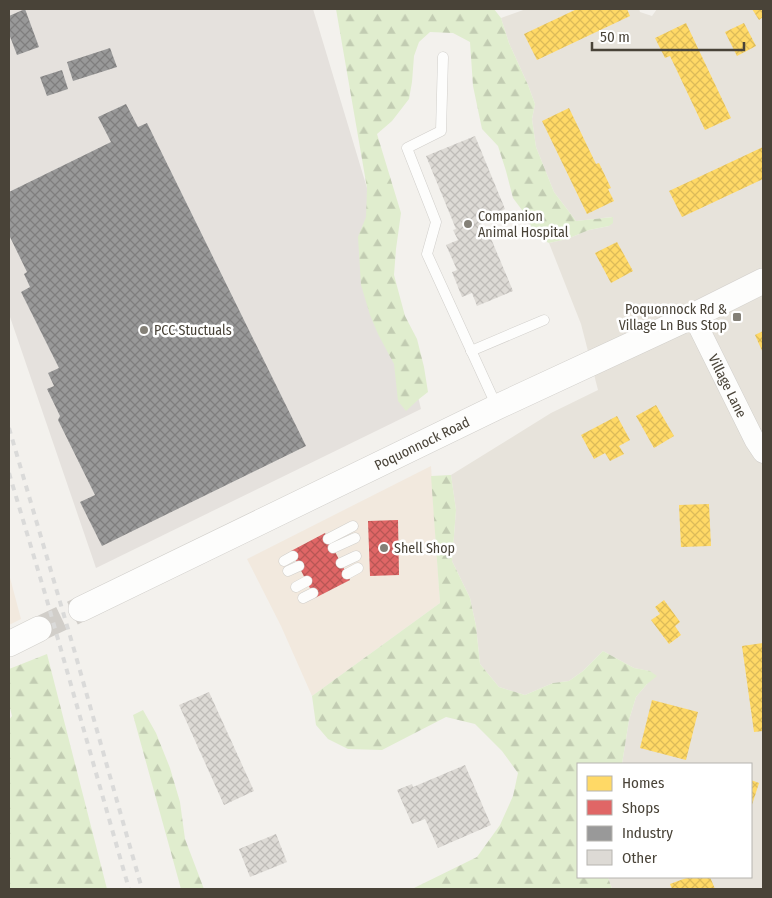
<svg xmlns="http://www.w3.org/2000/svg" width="772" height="898" font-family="'Fira Sans Condensed',sans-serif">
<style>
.residential{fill:#e7e3db}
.commercial{fill:#f2e9de}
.industrial{fill:#e5e1dd}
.forest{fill:url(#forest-firs)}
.homes{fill:url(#homes-cross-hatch)}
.shops{fill:url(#shops-cross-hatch)}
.industry{fill:url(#industry-cross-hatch)}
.building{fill:url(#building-cross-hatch)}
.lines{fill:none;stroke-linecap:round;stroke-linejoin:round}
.tertiary-tunnel{stroke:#d1cec9;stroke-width:25;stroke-dasharray:25 12;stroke-linecap:butt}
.service-casing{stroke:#d1cfcb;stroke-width:11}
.minor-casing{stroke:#d1cfcb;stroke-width:21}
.tertiary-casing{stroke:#d1cfcb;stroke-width:26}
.service{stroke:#fdfdfc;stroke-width:10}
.minor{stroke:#fdfdfc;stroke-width:20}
.tertiary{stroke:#fdfdfc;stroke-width:25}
.rail{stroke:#dadad9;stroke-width:4;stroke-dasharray:6 6;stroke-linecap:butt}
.poi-dot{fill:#848077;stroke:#fff;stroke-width:2}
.labels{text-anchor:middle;stroke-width:5;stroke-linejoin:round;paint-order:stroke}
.poi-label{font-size:14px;fill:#494338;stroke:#fff;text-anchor:start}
.street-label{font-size:14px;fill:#494338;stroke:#fff}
</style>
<defs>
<pattern id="forest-firs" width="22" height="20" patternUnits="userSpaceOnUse" patternTransform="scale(1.25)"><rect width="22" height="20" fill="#e0edce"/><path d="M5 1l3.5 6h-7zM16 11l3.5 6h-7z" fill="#c2ccb2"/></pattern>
<pattern id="homes-cross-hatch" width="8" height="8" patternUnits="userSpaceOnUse" patternTransform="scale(1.25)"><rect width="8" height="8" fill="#ffd966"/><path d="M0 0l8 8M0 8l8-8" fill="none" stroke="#dcbb59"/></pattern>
<pattern id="shops-cross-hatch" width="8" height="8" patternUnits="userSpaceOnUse" patternTransform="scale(1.25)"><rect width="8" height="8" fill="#e06666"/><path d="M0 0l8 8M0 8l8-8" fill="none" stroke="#b85655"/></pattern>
<pattern id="industry-cross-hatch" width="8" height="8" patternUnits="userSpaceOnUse" patternTransform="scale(1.25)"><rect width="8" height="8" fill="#999"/><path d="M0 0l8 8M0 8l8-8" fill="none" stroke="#7f7e7e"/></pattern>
<pattern id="building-cross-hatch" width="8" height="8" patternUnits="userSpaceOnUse" patternTransform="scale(1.25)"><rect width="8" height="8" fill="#dddad5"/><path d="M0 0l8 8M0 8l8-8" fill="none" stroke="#bfbcb8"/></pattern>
</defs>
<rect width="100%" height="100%" fill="#f3f1ed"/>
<polygon class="residential" points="526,9 639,9 640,12 652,16 657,9 763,9 763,889 612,889 608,877 751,877 751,764 622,764 629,720 636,697 647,684 649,671 634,668 603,651 583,671 569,681 553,683 525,695 499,687 480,664 476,626 470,598 452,561 456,510 451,475 551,413 598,390 581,324 549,243 567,239 589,230 609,226 612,217 576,221 554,192 536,147 532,119 535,104 528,85 509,43 501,18"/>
<g class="commercial">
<polygon points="431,466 440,603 312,696 281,626 247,559"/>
<polygon points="9,574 21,619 9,625"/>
</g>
<polygon class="industrial" points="9,9 313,9 367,188 421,409 96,568 9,314"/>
<g class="forest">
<polygon points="336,9 494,9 501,18 509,43 528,85 535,104 532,119 536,147 554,192 576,221 613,217 613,223 609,226 589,230 567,239 549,243 535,236 528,218 513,198 506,171 498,146 482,129 473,86 470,42 453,33 430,32 419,42 414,56 412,82 409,99 392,121 377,134 401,213 396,249 394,275 405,316 417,339 424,367 428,392 419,399 406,411 398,401 394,364 378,334 370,315 361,285 358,237 366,217 367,188"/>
<polygon points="451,475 456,510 452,561 470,598 476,626 480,664 499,687 525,695 553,683 569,681 583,671 603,651 634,668 650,671 657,676 647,684 636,697 629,720 622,764 578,764 578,877 608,877 612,889 412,889 477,857 500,825 513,796 518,773 502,751 475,724 446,717 382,750 348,749 328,739 316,725 312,696 440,603 431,476"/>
<polygon points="47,654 107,889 9,889 9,720 12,716 9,704 9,669"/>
<polygon points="143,710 156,733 170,768 180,802 185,839 204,889 181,889 133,715"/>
</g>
<g class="homes">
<polygon points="577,9 627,9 630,16 537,60 524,34"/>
<polygon points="752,9 763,9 763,17 759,20"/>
<polygon points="686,23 731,118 705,130 670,56 665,58 655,38"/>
<polygon points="744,23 756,46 737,56 725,32"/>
<polygon points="569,108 596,164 599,163 611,188 608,189 614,201 587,214 542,121"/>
<polygon points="763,147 763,179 682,217 669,191"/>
<polygon points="617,242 633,271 611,283 595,253"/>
<polygon points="763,331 763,353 755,335"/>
<polygon points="656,405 674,436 654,448 636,416"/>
<polygon points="617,416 630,440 619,446 624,454 610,461 605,453 594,459 581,435"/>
<polygon points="709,504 711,546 681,547 679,505"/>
<polygon points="664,600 680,622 675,626 681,635 669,644 651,620 660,614 655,607"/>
<polygon points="763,643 763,731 754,732 742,646"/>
<polygon points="652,700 698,712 686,760 640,748"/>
<polygon points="751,780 759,783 751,808"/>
<polygon points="689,877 710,877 715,889 672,889 670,884"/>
</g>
<g class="shops">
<polygon points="398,520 399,575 370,576 368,521"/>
<polygon points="325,533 350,580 315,598 291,551"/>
</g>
<g class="industry">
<polygon points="25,9 39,47 17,55 9,34 9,16"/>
<polygon points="110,48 117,67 73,81 67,62"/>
<polygon points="62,70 68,89 47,96 40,77"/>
<polygon points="126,104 138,127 147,123 306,446 102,546 80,502 95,495 58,420 60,416 47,389 54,386 48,373 59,368 21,292 30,287 24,274 27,272 9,235 9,192 111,142 98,117"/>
</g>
<g class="building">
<polygon points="475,136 505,209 480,220 484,230 487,229 513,291 477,306 472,293 462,297 452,272 457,270 446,245 458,240 453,230 456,229 426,156"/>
<polygon points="209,692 254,791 224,805 179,705"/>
<polygon points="465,765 491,825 438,848 425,819 412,824 397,790 412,784 413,787"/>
<polygon points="276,834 287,862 250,877 239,849"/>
</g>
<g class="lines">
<polyline class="tertiary-tunnel" points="39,629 81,609"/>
<defs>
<g id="service">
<polyline points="443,57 441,131 407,148 436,222 427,254 497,407"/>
<polyline points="471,351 544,320"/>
<polyline points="328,539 353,526"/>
<polyline points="333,548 355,538"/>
<polyline points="284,561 293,556"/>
<polyline points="341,563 356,556"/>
<polyline points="288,571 299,566"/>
<polyline points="347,574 358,568"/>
<polyline points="296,587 307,581"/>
<polyline points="303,598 313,593"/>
</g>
<g id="minor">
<path id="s1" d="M693 316 755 441 763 453"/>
</g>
<g id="tertiary">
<path id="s2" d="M81 609 497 407 693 316 763 281"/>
<polyline points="9,644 39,629"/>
</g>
</defs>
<use href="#service" class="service-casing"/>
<use href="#minor" class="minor-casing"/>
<use href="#tertiary" class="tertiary-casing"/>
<use href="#service" class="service"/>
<use href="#minor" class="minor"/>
<use href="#tertiary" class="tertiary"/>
<g class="rail">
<polyline points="9,428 73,646 142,889"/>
<polyline points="9,473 46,597 129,889"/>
</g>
</g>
<g class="poi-dot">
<circle cx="468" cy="224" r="5"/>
<rect x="732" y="312" width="10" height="10" rx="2.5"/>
<circle cx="144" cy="330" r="5"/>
<circle cx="384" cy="548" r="5"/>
</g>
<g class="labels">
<g class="poi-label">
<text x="478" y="221">Companion<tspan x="478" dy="16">Animal Hospital</tspan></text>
<text x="727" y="314" text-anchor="end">Poquonnock Rd &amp;<tspan x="727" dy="16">Village Ln Bus Stop</tspan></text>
<text x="154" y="335">PCC Stuctuals</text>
<text x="394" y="553">Shell Shop</text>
</g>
<g class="street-label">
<text dy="5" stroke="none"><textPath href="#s1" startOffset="78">Village Lane</textPath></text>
<text dy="5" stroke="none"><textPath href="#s2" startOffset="379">Poquonnock Road</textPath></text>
</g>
</g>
<rect width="772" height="898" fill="none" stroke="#494338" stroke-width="20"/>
<rect x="577" y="763" width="175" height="115" fill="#ffffff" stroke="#b6b4af"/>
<rect x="587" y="776" width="25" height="15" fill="#ffd966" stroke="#b6b4af"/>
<text x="622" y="788" font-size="15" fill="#494338">Homes</text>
<rect x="587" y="800" width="25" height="15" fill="#e06666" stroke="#b6b4af"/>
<text x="622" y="813" font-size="15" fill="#494338">Shops</text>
<rect x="587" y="826" width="25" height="15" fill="#999999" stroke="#b6b4af"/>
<text x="622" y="838" font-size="15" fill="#494338">Industry</text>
<rect x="587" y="850" width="25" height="15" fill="#dddad5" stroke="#b6b4af"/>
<text x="622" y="863" font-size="15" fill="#494338">Other</text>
<path d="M592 42v8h152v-8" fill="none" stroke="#494338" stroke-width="2.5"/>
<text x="600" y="42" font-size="15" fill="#494338" stroke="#ffffff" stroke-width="4" paint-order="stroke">50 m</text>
</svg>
